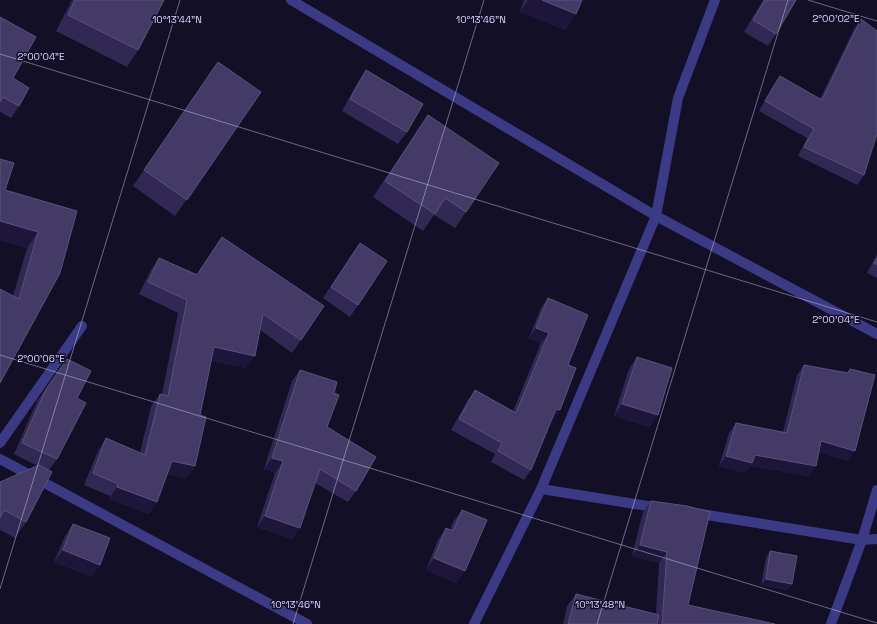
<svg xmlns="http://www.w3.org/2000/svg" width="877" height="624" font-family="'Space Grotesk',sans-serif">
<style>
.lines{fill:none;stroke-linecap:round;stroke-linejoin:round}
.street{stroke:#3d3a85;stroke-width:10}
.wall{fill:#312854}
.shaded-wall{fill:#1d163a}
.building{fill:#433a66;stroke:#5a527e}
.ticks{fill:none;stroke:#d9d4ff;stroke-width:1;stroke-opacity:0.45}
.ticks-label{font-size:10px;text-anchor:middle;fill:#d9d4ff;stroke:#130f26;stroke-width:3;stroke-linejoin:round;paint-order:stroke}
</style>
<rect width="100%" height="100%" fill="#130f26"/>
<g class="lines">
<g class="street">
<polyline points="291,0 656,216 877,334"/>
<polyline points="0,443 82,326"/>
<polyline points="0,459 307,624"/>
<polyline points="541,489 660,508"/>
<polyline points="695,513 862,540 877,539"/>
<polyline points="474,624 541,489 656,216 678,98 715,0"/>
<polyline points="831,624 862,540 877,490"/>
</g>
</g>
<g class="wall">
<polygon points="72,0 164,0 138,50 127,67 56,31"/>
<polygon points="524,0 582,0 576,14 565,30 520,12"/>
<polygon points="763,0 796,0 776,34 768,46 744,32"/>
<polygon points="0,17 19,106 11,118 0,112"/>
<polygon points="861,19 864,175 857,185 798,156 807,138 759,111 773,86 780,76 820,99 854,29"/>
<polygon points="218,62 261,92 175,216 133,186"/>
<polygon points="366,70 407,132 398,144 342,111 358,82"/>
<polygon points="428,115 466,212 455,228 434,215 423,231 373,197"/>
<polygon points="0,159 5,190 77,211 0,383 13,296 27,248 0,240"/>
<polygon points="222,237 324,306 292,353 260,330 246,368 211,361 200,415 195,466 186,479 167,474 157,502 148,514 109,499 110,496 84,485 98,451 106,438 140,453 151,406 160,394 162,394 178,313 139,294 151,270 159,258 197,274"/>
<polygon points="360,243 358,305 350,317 323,298"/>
<polygon points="877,254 877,278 867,273"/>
<polygon points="548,298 568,365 560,410 552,421 552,420 531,470 524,480 491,462 495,454 451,430 468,400 475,390 513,411 541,343 529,338 541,308"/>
<polygon points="637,357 649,427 614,416 629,369"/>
<polygon points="67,359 77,398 57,459 49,470 26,522 15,538 0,530 0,482 38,466 14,454 37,401"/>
<polygon points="804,365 847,373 850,369 848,461 818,452 816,466 809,476 750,466 745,473 719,466 729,433 736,423 783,432 797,375"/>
<polygon points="300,370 334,393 327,427 356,491 348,502 315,483 292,539 257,527 275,473 264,469 292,381"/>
<polygon points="651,501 688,605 775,624 563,624 567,606 576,594 656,614 659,563 632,556 643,512"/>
<polygon points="462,510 457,583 426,570 438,540 446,528 450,530 453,522"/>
<polygon points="73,524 92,577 54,562 65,536"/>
<polygon points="770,551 792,584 787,590 761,585 766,558"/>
</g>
<g class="shaded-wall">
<polygon points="528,0 542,0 576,14 565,30 520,12"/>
<polygon points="0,221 38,232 27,248 0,240"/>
<polygon points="536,328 549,333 541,343 529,338"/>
<polygon points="214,347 255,356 246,368 205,360"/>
<polygon points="622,404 658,415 649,427 614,416"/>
<polygon points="556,409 560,410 552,421 549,419"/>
<polygon points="821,441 855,451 848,461 814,451"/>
<polygon points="755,455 816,466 809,476 750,466 745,473 719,466 726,456"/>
<polygon points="272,458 283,461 275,473 264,469"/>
<polygon points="172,461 195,466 186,479 163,473"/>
<polygon points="117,487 157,502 148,514 109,499"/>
<polygon points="265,516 300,528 292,539 257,527"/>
<polygon points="640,545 667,552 659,563 632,556"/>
<polygon points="63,550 100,565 92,577 54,562"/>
<polygon points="434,558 465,571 457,583 426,570"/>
<polygon points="766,579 792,584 787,590 761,585"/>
</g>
<g class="building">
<polygon points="75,0 164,0 138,50 68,15"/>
<polygon points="542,0 582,0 576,14"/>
<polygon points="765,0 796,0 776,34 753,20"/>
<polygon points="0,17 36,37 13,78 29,88 19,106 3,97 0,102"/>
<polygon points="861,19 877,31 877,134 864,175 804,147 814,129 765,101 780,76 822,100"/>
<polygon points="218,62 261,92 187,200 144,170"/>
<polygon points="366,70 423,104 407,132 350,99"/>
<polygon points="428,115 499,163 466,212 445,198 435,214 385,181"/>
<polygon points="0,159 14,163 5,190 77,211 60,273 0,383 0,289 19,299 38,232 0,221"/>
<polygon points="222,237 324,306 301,340 263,314 255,356 214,347 200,415 206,417 195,466 172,461 157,502 117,487 118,484 93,473 106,438 145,455 160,394 168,396 187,300 148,282 159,258 197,275"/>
<polygon points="360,243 387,261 358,305 331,287"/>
<polygon points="877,258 877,265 874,263"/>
<polygon points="548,298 588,315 568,365 576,368 560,410 556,409 531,470 498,451 502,443 459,419 475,390 516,413 549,333 536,328"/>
<polygon points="637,357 672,368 658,415 622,404"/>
<polygon points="67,359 91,371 77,398 86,403 57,459 22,443 46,389"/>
<polygon points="804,365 848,373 850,369 875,375 855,451 821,441 816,466 755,455 752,463 726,456 736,423 787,433"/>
<polygon points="300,370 337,382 334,393 339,395 327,427 376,457 356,491 320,469 300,528 265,516 283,461 272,458"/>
<polygon points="39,465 52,472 26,522 4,510 0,518 0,482"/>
<polygon points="651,501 687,506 710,512 688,605 775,624 662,624 667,552 640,545"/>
<polygon points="462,510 487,520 465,571 434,558 446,528 453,531"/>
<polygon points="73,524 110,538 100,565 63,550"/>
<polygon points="770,551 797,556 792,584 766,579"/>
<polygon points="576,594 659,615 657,624 568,624"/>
</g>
<path class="ticks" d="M808 0 877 21M0 54 877 322M0 355 877 623M0 589 180 0M293 624 484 0M597 624 788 0"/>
<g class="ticks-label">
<text x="836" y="22">2°00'02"E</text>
<text x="177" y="23">10°13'44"N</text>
<text x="481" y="23">10°13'46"N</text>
<text x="41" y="60">2°00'04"E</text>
<text x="836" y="323">2°00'04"E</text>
<text x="41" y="362">2°00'06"E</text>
<text x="296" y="608">10°13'46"N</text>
<text x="600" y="608">10°13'48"N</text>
</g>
</svg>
